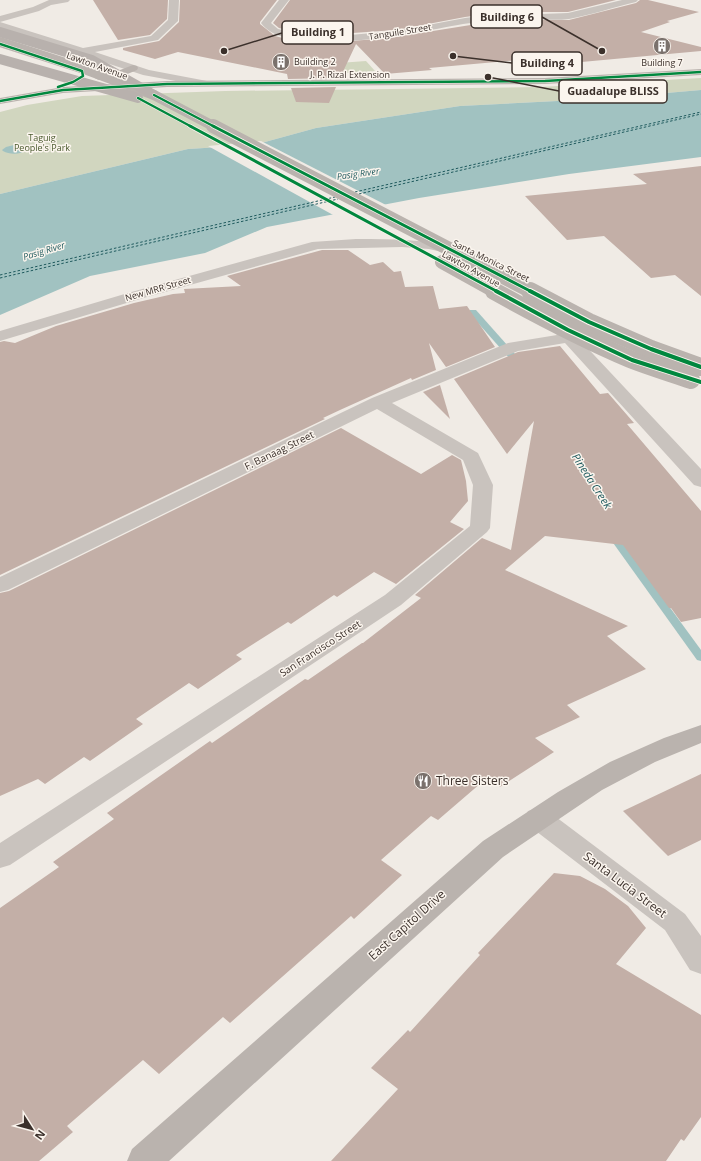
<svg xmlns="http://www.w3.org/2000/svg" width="701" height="1161" font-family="'Open Sans',sans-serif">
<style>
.green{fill:#d1d6bf}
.water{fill:#a1c2c1}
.pier{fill:#f0ebe5}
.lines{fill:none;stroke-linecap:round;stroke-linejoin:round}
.stream{fill:#a1c2c1;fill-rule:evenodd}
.ferry{stroke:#1f5a5e;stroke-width:1;stroke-dasharray:2.5 2;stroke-linecap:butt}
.building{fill:#c3afa7}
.street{fill:#c9c3be;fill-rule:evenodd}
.secondary{fill:#bab3ae;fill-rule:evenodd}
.secondary-bridge-far2{stroke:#bab3ae;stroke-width:10}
.secondary-bridge-far1{stroke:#bab3ae;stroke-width:14}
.secondary-bridge{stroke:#bab3ae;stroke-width:18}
.primary-bridge{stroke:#b8b1ad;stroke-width:10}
.cycleway-far2-casing{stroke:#fbf5ee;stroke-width:3.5}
.cycleway-far1-casing{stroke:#fbf5ee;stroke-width:4.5}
.cycleway-casing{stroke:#fbf5ee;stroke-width:6}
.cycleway-far2{stroke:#00873e;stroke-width:2.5}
.cycleway-far1{stroke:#00873e;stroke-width:3}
.cycleway{stroke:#00873e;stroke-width:4}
.labels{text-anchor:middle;stroke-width:3;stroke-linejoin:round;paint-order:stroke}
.far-street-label{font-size:9px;fill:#3b302b;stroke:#fbf5ee}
.far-poi-label{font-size:9px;fill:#3b302b;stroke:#fbf5ee;text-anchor:start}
.far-park-label{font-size:9px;fill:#4a5a2e;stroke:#fbf5ee}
.far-water-label{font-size:9px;font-style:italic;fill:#1f5a5e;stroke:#fbf5ee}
.street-label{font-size:10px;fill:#3b302b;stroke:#fbf5ee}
.water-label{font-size:11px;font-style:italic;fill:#1f5a5e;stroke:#fbf5ee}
.near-poi-label{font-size:12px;fill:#3b302b;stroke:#fbf5ee;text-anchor:start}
.near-street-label{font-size:12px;fill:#3b302b;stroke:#fbf5ee}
.leader{fill:none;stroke:#3b302b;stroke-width:1.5}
.callout-dot{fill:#3b302b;stroke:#fbf5ee;stroke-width:1.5}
.callout{fill:#fbf5ee;stroke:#3b302b;stroke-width:1.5}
.callout-label{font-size:11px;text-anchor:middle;font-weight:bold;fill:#3b302b}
</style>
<rect width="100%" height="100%" fill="#f0ebe5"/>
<g class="green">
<polygon points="366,61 375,71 319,75 312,65"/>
<polygon points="701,78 701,90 597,99 460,106 316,128 254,145 188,149 0,194 0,112 27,105 82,96 225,91 540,87"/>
</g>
<g class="water">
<polygon points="701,90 701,157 569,174 419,198 267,227 205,253 90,276 0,315 0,194 188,149 254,145 316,128 460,106 597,99"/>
<path d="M14 145 23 146 27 149C21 155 10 155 3 151L2 150 6 147Z"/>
</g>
<polygon class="pier" points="261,141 388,206 335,216 208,146"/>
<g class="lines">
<g class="stream">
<polygon points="470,310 476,310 523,363 523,367 517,367 470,314"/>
<polygon points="611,530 614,531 701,650 701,661 697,660 606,533"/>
</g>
<g class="ferry">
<polyline points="355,192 701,112"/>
<polyline points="359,194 701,114"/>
<polyline points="0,275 335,197"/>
<polyline points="0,278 338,199"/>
</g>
</g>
<g class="building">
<polygon points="93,0 168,0 167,19 150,35 118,40"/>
<polygon points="180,0 277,0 260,22 260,24 275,36 298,42 326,43 389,38 502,20 569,20 636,3 640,0 648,0 699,12 667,21 670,22 641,32 701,47 701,51 549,65 547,64 525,65 518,60 429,68 432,70 385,74 356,44 340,78 288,79 287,74 178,52 155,59 123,50 123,48 159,41 179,22"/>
<polygon points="290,0 616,0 568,12 542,12 518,10 465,17 396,30 338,34 303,34 279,28 273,23"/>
<polygon points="336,87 329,103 296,102 291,88"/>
<polygon points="701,166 701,296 675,275 651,278 604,236 567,240 525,196 647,184 633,174"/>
<polygon points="322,250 348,250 370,265 383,262 394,272 401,271 405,287 433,286 439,309 467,306 495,347 446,367 429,343 436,370 412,380 411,378 340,410 323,418 325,419 0,575 0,342 4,341 15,343 56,326 134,303 173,294 185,293 184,289 241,286 227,276"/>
<polygon points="560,346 600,394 608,393 634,423 627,424 701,511 701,618 681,622 671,608 669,608 623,545 545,536 505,570 628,626 607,636 646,669 567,705 580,717 535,738 554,752 500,787 488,777 438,820 431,816 381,860 402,875 354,919 351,916 230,1023 223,1017 159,1074 143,1060 67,1126 73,1132 39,1161 0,1161 0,908 59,867 53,862 114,819 107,813 210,741 212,743 305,679 308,680 362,643 363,643 421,598 415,595 482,538 511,550 534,421 507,454 454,379 518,352"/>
<polygon points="440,385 450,419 423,392"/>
<polygon points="341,428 421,474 452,455 461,460 466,481 468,501 450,522 464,529 396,584 374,572 337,597 334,595 291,624 288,622 236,655 242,659 198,689 189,683 136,719 143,724 90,761 84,757 45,784 38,779 0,796 0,593 9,591"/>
<polygon points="701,774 701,840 668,856 623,811"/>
<polygon points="554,873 580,876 605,889 628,906 646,928 616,964 701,1015 701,1117 684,1141 681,1139 666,1161 331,1161 398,1089 371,1068 408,1030 410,1032 480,955 478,953"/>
</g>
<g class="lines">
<g class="street">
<polygon points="49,0 70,0 68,2 51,5 39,11 0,22 0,16 33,7"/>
<polygon points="169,0 179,0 178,21 158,40 95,52 149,70 207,81 208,83 207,85 203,86 143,75 0,28 0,22 83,48 151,36 168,20"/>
<path d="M279 0H289L271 23 278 29 303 35 338 36 396 31 465 18 518 11 542 14 568 13 622 0H638L636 2C614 7 591 15 569 19 546 22 525 16 502 19 489 21 476 22 463 24 423 31 288 61 261 23Z"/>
<path d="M356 239C394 239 423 239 460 248L462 251 460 254 455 255 429 249 402 247 318 249 140 299 0 341V331L128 293 312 242Z"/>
<polygon points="558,321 564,323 701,469 701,487 694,485 565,343 518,351 392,403 478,453 493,485 490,528 487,532 401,605 10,865 0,868 0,843 385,595 470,526 473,485 463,460 377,409 8,590 0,592 0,577 372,398 508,343 557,335 550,326 552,323"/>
<polygon points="538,808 548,811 685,914 701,936 701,974 690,970 665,930 528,825 524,818 528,811"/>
</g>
<g class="secondary">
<path d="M133 65 137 66 138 68 137 70C128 74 101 86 94 77L95 75 115 72Z"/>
<polygon points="701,69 701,75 545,84 167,87 63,93 0,104 0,98 63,87 167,81 545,78"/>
<polygon points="701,725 701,743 655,762 602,790 503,857 169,1161 127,1161 132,1149 483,841 558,792 610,762 664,738"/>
</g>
<polyline class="secondary-bridge-far2" points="0,42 87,70 154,95 215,127"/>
<g class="secondary-bridge-far1">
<polyline points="213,126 532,292"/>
<polyline points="442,262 496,292"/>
</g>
<g class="secondary-bridge">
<path d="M494 291C539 316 583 339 630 359 650 367 671 373 691 380"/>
<polyline points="530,291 589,322 651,349 701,367"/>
</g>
<g class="primary-bridge">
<polyline points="0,32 92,60 154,95"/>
<polyline points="0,59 138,98"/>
</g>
<defs>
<g id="cycleway-far2">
<polyline points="0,44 82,71 83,76 73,82 58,87"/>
<polyline points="154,95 215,127"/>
<polyline points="138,98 192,127"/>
<polyline points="0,101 63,90 167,84 545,81 701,72"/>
</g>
<g id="cycleway-far1">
<polyline points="190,126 498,292"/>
<polyline points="213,126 532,292"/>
</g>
<g id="cycleway">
<polyline points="496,291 568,330 632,360 701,382"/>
<polyline points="530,291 589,322 651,349 701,367"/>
</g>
</defs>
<use href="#cycleway-far2" class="cycleway-far2-casing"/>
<use href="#cycleway-far1" class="cycleway-far1-casing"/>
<use href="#cycleway" class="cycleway-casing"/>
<use href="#cycleway-far2" class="cycleway-far2"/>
<use href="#cycleway-far1" class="cycleway-far1"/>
<use href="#cycleway" class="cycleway"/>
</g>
<defs>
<symbol id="building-disc" viewBox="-11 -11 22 22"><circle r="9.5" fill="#7a716c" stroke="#fbf5ee"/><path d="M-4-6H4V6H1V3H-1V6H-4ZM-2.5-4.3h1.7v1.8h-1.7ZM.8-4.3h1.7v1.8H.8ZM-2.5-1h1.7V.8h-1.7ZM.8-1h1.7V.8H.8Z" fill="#fff"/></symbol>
<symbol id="restaurant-disc" viewBox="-11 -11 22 22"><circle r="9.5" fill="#7a716c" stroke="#fbf5ee"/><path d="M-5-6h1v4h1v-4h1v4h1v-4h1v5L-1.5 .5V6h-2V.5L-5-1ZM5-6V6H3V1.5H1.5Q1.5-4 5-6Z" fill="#fff"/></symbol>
</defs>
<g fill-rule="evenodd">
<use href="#building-disc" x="652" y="36" width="20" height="20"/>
<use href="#building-disc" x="271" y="52" width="20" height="20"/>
<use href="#restaurant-disc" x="413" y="771" width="20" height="20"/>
</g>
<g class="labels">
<g class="far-street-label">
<text transform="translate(400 32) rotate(-9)" y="3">Tanguile Street</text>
<text transform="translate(97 66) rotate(20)" y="3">Lawton Avenue</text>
<text x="350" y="78">J. P. Rizal Extension</text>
<text transform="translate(491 261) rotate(26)" y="3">Santa Monica Street</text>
<text transform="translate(471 269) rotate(29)" y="3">Lawton Avenue</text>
<text transform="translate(158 289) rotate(-16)" y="3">New MRR Street</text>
</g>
<g class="far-poi-label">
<text x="294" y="65">Building 2</text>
<text x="662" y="66" text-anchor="middle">Building 7</text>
</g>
<g class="far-park-label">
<text x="42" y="141">Taguig<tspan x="42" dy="10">People's Park</tspan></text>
</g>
<g class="far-water-label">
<text transform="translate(358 174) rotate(-8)" y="3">Pasig River</text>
<text transform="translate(44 251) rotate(-17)" y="3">Pasig River</text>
</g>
<g class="street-label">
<text transform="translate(279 450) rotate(-26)" y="4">F. Banaag Street</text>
<text transform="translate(320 648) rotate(-33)" y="4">San Francisco Street</text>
</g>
<g class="water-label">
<text transform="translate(592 481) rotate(57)" y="4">Pineda Creek</text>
</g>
<g class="near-poi-label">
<text x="436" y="785">Three Sisters</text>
</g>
<g class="near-street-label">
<text transform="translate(625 885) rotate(37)" y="4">Santa Lucia Street</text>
<text transform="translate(407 925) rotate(-42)" y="4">East Capitol Drive</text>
</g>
</g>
<path class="leader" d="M602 51L542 17M224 51L282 33M453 56L512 63M488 77L559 91"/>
<g class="callout-dot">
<circle cx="602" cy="51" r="4"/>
<circle cx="224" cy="51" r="4"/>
<circle cx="453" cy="56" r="4"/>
<circle cx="488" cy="77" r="4"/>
</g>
<g class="callout">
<rect x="471" y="5" width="71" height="23" rx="4"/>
<rect x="282" y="21" width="71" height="23" rx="4"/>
<rect x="512" y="52" width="70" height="23" rx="4"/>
<rect x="559" y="80" width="108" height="23" rx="4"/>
</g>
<g class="callout-label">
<text x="507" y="21">Building 6</text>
<text x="318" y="36">Building 1</text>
<text x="547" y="67">Building 4</text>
<text x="613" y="95">Guadalupe BLISS</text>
</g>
<g transform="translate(32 1129) rotate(126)" stroke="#fbf5ee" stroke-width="3" paint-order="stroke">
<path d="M0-3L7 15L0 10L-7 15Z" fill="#3b302b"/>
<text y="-6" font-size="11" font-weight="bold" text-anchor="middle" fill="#3b302b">N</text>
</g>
</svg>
